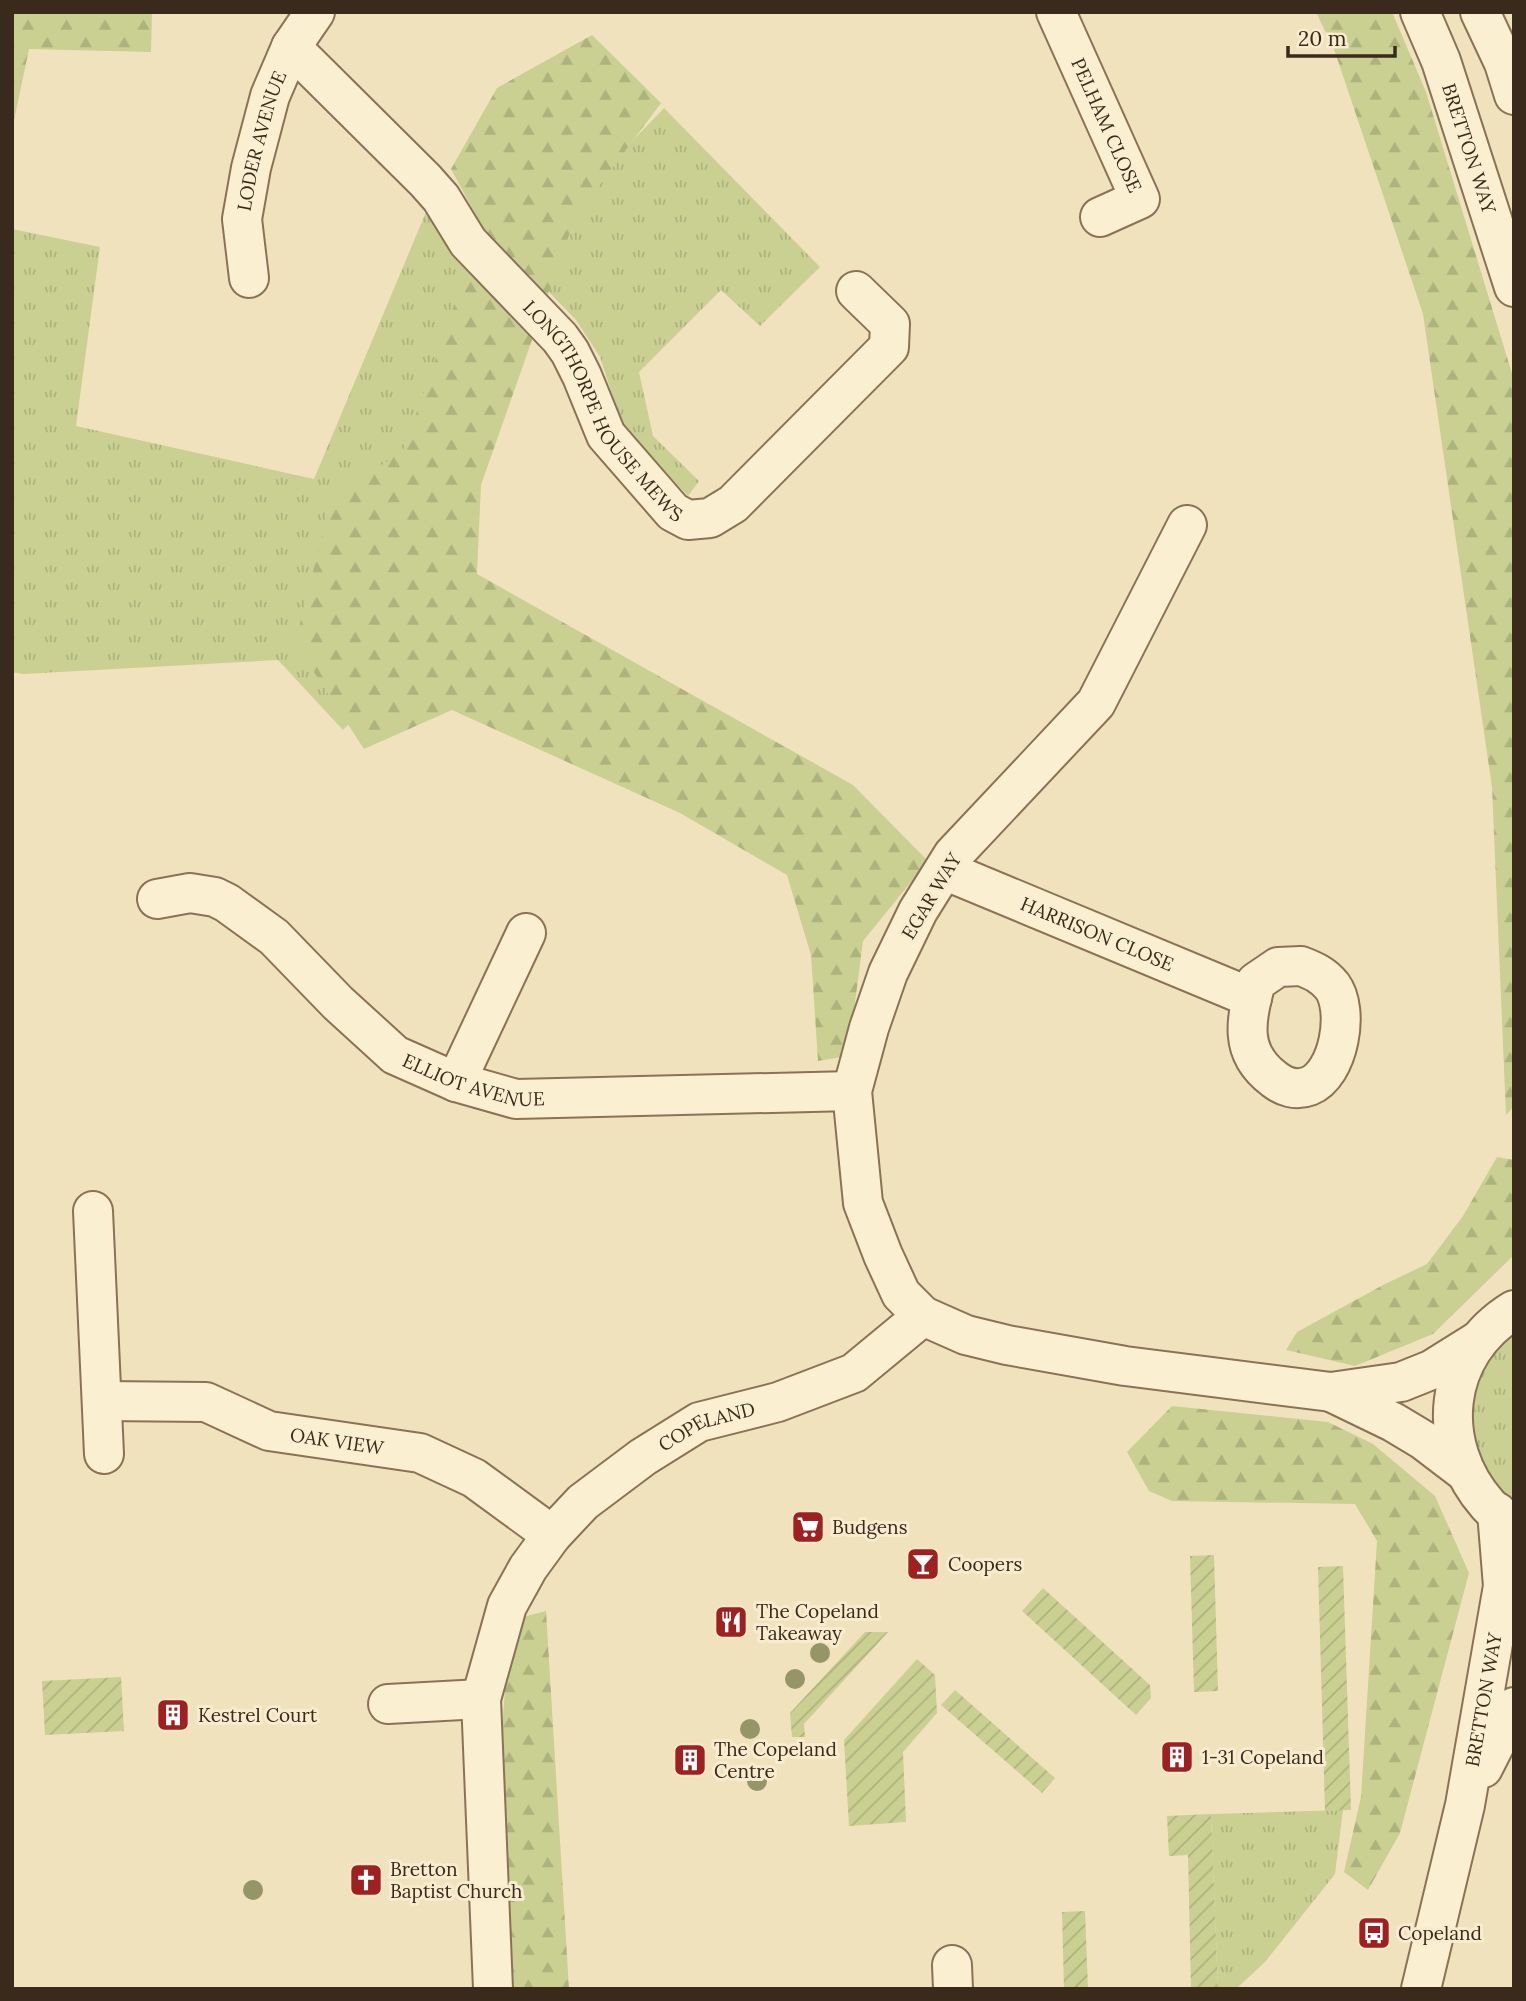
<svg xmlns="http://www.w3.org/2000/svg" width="1526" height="2001" font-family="Lora,serif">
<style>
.grass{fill:url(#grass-tufts)}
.forest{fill:url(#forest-firs)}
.garden{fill:url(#garden-furrows)}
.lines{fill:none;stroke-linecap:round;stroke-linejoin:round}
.minor-casing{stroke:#8b7255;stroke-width:42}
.minor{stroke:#fbefd2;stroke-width:38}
.tree{fill:#959667}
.labels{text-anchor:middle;stroke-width:6;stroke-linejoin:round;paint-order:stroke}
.street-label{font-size:19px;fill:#392a1b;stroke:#f8ecce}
.poi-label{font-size:19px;fill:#392a1b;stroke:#f8ecce;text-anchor:start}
</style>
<defs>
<pattern id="grass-tufts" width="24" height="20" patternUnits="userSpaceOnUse" patternTransform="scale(1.75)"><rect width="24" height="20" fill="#c9d092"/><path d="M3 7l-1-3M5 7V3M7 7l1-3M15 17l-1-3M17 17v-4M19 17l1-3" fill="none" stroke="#adb37d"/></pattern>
<pattern id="forest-firs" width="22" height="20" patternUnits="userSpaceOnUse" patternTransform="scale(1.75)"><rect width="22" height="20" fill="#c9d092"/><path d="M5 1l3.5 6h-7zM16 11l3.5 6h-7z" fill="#adb37d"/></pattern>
<pattern id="garden-furrows" width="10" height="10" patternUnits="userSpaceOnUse" patternTransform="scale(1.75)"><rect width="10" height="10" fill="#c9d092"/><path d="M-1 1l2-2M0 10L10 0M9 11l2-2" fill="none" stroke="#adb37d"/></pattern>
</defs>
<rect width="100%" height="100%" fill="#f1e2be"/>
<g class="grass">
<polygon points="664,108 820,267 760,326 721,290 639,372 653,436 699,481 688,496 622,425 600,357 576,320 518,260"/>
<polygon points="442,174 523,276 448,622 343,730 278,660 23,674 12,672 12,229 100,247 76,426 314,479"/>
<polygon points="1514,1310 1514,1525 1465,1472 1461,1370"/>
<polygon points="1343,1810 1335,1874 1265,1962 1236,1989 1218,1989 1211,1814"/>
</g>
<g class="forest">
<polygon points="12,12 152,12 151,52 29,49 12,130"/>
<polygon points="1316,12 1392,12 1426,92 1514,380 1514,1106 1506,1115 1492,787 1423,314 1335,52"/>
<polygon points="592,35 661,103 575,218 481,485 477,574 853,785 928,861 863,941 848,1056 818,1061 811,955 787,875 680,813 452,710 364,749 295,643 332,497 403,451 482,227 451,169 497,88"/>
<polygon points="1497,1157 1514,1160 1514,1255 1433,1334 1355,1366 1286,1350 1297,1332 1383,1285 1427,1264 1463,1216"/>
<polygon points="1172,1406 1328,1422 1373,1444 1435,1496 1469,1573 1400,1833 1368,1890 1344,1872 1361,1797 1377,1541 1355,1504 1172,1501 1149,1491 1127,1452"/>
<polygon points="546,1611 569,1989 509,1989 497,1793 506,1677 519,1618"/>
</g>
<g class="garden">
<polygon points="1214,1555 1218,1691 1194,1692 1190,1556"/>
<polygon points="1343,1566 1351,1810 1325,1811 1318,1567"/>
<polygon points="1043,1588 1150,1685 1151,1698 1136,1715 1022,1611"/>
<polygon points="865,1632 888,1632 804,1724 805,1737 792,1737 790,1713"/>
<polygon points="917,1659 935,1675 937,1713 903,1752 906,1822 849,1826 844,1740"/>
<polygon points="121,1677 124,1731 45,1735 42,1681"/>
<polygon points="955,1690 1055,1778 1042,1793 941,1705"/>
<polygon points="1211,1814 1218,1989 1191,1989 1188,1855 1169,1856 1167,1816"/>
<polygon points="1085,1911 1088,1989 1064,1989 1062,1912"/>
</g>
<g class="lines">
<defs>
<g id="minor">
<path id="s1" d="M1056 12 1140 199 1100 217"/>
<path id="s2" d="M1420 12 1441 61 1514 287"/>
<polyline points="1480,12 1504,63 1514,95"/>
<path id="s3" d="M291 47 425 180 441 198 468 242 560 338 570 352 582 376 606 435 673 512 688 520 710 518 733 504 889 347 890 324 856 291"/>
<path id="s4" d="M249 278 242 219 251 168 270 96 291 47 315 12"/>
<polyline points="1187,525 1096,703 953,855 918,911 888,973 869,1028 852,1091 863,1203 883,1255 901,1294 923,1316 966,1335 1007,1345 1125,1366 1331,1392 1401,1382 1431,1370 1479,1340"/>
<path id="s5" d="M944 870 1252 998"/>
<path id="s6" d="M157 899 190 893 215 897 227 903 274 937 338 1003 395 1055 456 1082 516 1099 852 1091"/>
<path d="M1301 966C1314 971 1323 975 1332 986 1350 1010 1339 1074 1309 1086 1296 1091 1284 1087 1274 1079 1238 1052 1246 1020 1256 982L1278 967Z"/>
<polyline points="456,1082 526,933"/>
<polyline points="93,1211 104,1454"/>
<path d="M1514 1310C1442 1354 1434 1444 1488 1505 1495 1513 1505 1518 1514 1525"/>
<polyline points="1331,1392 1393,1422 1423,1440 1465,1472"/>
<path id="s7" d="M102 1401 206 1402 269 1431 420 1453 474 1478 552 1535"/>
<polyline points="388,1704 481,1699"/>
<polyline points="1483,1768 1514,1707"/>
<polyline points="952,1965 953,1989"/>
<path id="s8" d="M493 1989 481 1699 507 1606 528 1568 552 1535 583 1502 643 1457 699 1422 778 1402 854 1373 923 1316"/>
<path id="s9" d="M1421 1989 1465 1805 1503 1586 1497 1512"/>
</g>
</defs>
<use href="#minor" class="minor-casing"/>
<use href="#minor" class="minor"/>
</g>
<g class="tree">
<circle cx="820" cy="1653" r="10"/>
<circle cx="795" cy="1679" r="10"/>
<circle cx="750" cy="1729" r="10"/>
<circle cx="757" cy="1781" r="10"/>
<circle cx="253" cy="1890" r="10"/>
</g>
<defs>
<symbol id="supermarket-square" viewBox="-11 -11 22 22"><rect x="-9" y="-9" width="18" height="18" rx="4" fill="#9f2021" stroke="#f8ecce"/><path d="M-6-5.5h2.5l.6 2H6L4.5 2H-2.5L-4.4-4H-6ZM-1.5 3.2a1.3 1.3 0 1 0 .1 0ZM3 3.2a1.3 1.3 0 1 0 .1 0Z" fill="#fff"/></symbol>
<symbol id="bar-square" viewBox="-11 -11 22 22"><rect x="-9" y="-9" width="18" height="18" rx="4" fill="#9f2021" stroke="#f8ecce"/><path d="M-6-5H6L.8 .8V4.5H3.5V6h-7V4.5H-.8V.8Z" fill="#fff"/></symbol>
<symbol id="restaurant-square" viewBox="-11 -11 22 22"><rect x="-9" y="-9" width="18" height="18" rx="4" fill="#9f2021" stroke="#f8ecce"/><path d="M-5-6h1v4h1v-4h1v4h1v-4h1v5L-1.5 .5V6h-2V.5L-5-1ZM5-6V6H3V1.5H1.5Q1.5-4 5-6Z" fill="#fff"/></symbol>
<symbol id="building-square" viewBox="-11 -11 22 22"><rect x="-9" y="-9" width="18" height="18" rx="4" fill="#9f2021" stroke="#f8ecce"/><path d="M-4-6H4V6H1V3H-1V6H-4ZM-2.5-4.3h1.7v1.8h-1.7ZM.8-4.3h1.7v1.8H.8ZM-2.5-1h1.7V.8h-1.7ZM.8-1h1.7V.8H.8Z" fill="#fff"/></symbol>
<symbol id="church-square" viewBox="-11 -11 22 22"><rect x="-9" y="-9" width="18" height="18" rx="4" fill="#9f2021" stroke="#f8ecce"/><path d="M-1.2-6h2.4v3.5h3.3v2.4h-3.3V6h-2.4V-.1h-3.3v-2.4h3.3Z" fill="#fff"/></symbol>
<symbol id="bus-square" viewBox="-11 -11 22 22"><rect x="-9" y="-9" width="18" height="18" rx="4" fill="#9f2021" stroke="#f8ecce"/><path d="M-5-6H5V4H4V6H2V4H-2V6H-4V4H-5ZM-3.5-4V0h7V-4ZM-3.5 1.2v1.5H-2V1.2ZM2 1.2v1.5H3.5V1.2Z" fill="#fff"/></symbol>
</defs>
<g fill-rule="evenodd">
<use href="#supermarket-square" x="789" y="1508" width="38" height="38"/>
<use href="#bar-square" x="904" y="1545" width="38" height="38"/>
<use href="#restaurant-square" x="712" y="1603" width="38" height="38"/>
<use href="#building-square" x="154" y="1696" width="38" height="38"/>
<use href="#building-square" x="1158" y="1738" width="38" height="38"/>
<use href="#building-square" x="671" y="1741" width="38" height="38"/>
<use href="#church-square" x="347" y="1861" width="38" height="38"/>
<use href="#bus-square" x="1355" y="1914" width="38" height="38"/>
</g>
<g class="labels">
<g class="street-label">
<text dy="7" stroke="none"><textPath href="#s1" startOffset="124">PELHAM CLOSE</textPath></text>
<text dy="7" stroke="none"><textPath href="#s4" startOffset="140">LODER AVENUE</textPath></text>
<text dy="7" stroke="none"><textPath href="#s2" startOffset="145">BRETTON WAY</textPath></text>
<text dy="7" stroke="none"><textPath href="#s3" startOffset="483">LONGTHORPE HOUSE MEWS</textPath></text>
<text transform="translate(931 896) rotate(-59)" y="7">EGAR WAY</text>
<text dy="7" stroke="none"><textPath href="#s5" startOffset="166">HARRISON CLOSE</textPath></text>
<text dy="7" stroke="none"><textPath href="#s6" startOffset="383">ELLIOT AVENUE</textPath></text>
<text dy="7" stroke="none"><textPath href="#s8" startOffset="663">COPELAND</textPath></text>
<text dy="7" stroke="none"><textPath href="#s7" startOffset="242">OAK VIEW</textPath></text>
<text dy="7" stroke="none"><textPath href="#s9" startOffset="296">BRETTON WAY</textPath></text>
</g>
<g class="poi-label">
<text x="832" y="1534">Budgens</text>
<text x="948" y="1571">Coopers</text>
<text x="756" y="1618">The Copeland<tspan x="756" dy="22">Takeaway</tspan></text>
<text x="198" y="1722">Kestrel Court</text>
<text x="714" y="1756">The Copeland<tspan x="714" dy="22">Centre</tspan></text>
<text x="1202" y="1764">1-31 Copeland</text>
<text x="390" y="1876">Bretton<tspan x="390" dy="22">Baptist Church</tspan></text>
<text x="1398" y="1940">Copeland</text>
</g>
</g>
<rect width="1526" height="2001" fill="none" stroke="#392a1b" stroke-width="28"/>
<path d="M1288 46v10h107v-10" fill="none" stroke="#392a1b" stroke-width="3.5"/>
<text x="1298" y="46" font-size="21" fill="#392a1b" stroke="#f8ecce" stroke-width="5" paint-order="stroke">20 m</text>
</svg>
